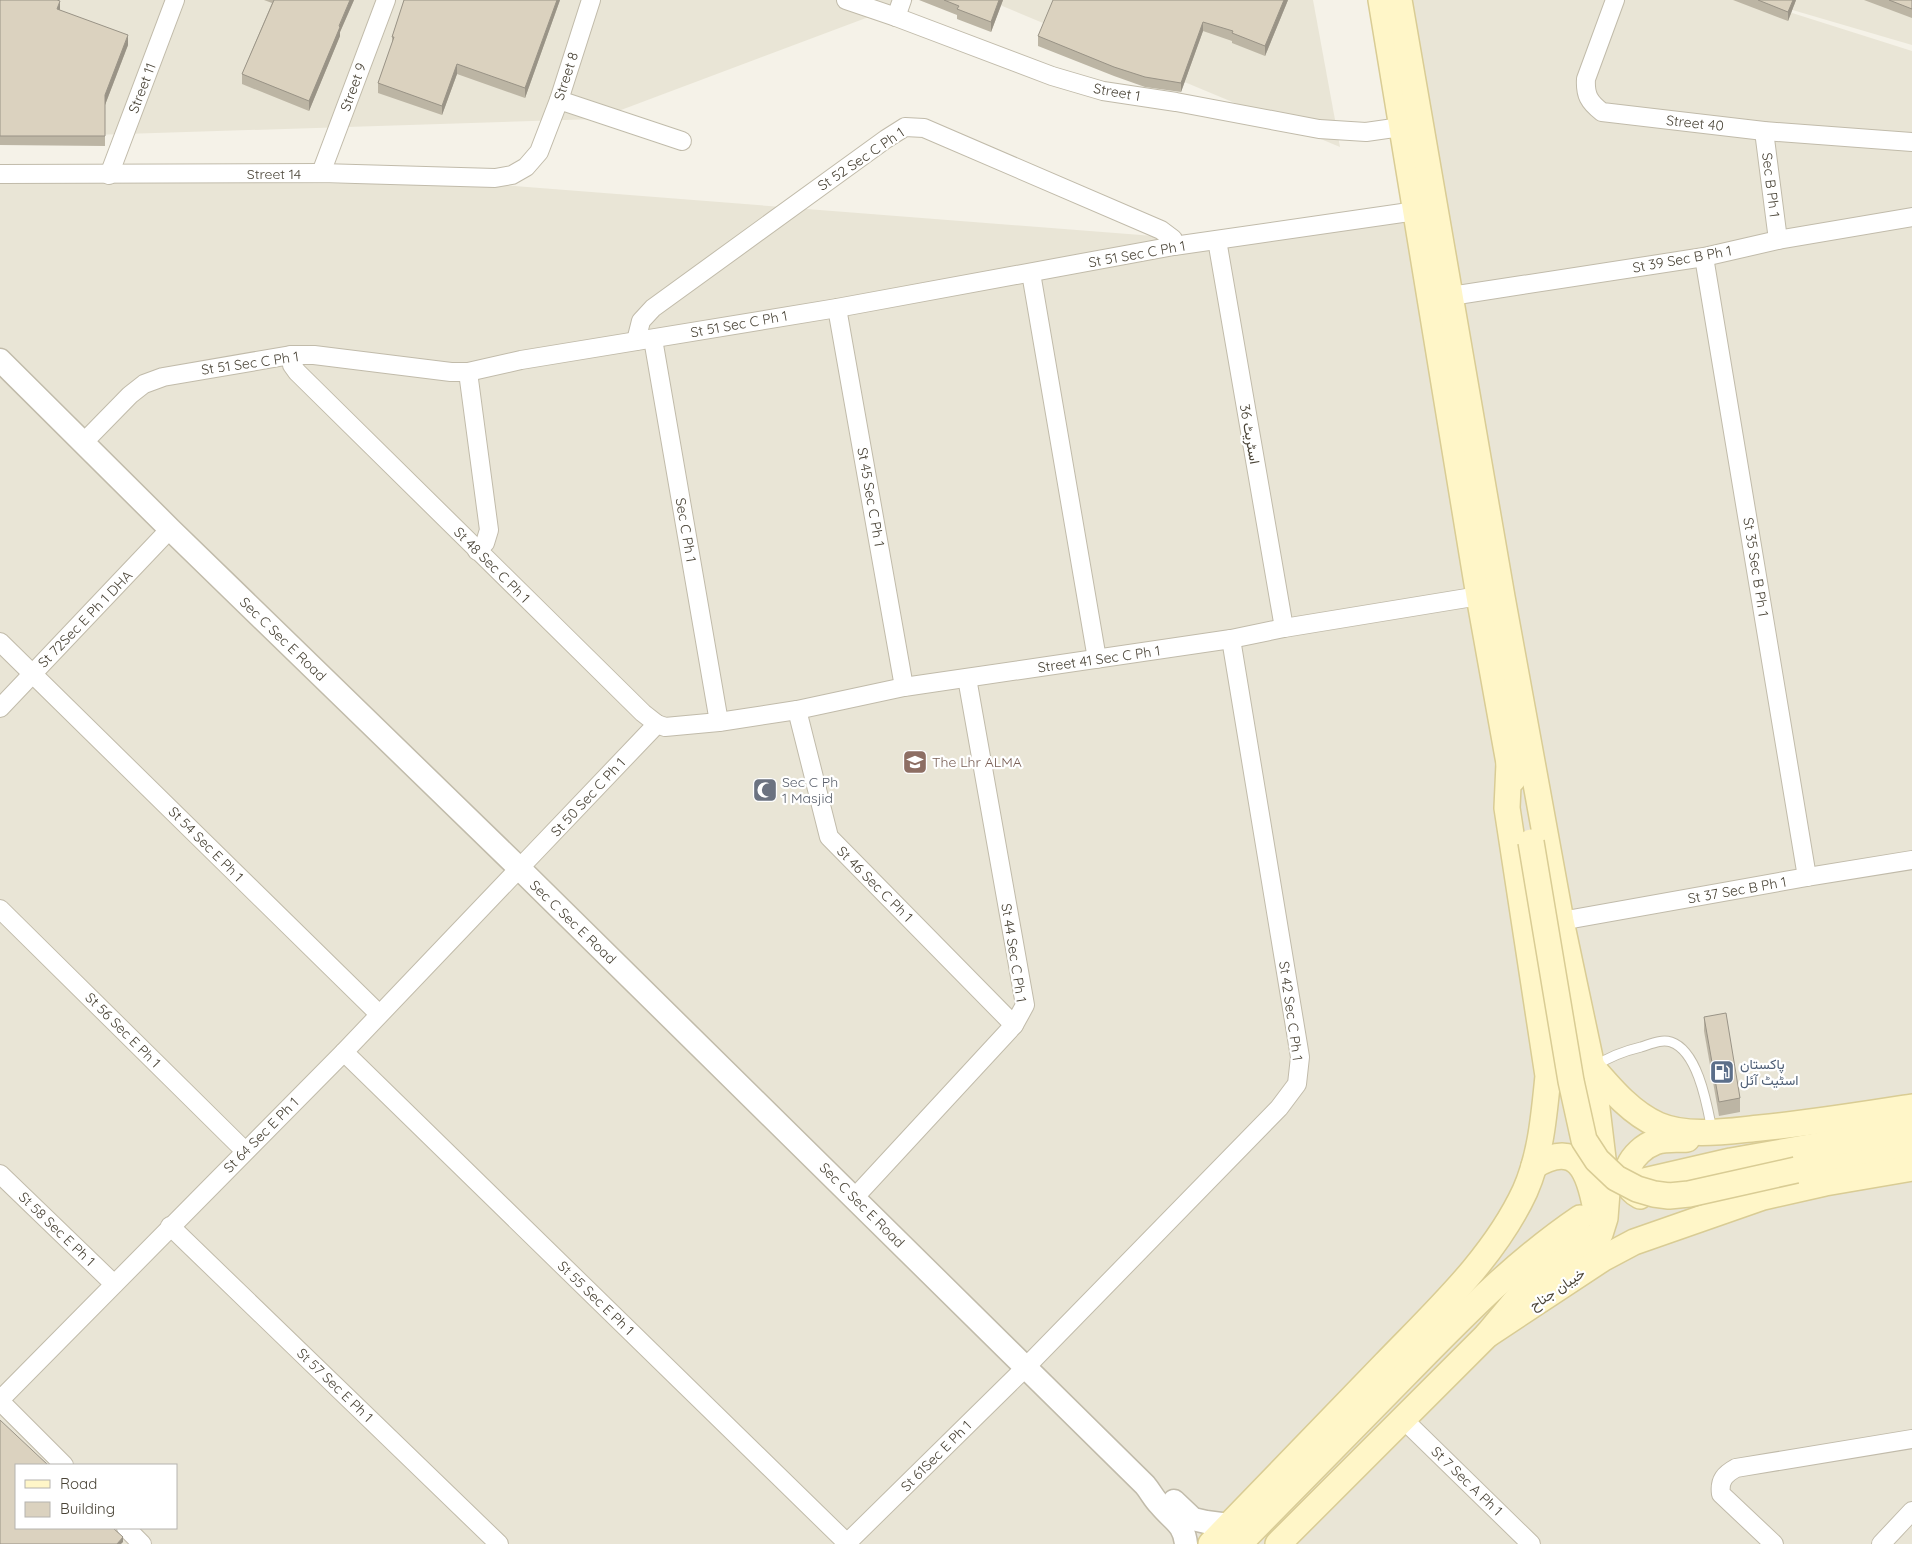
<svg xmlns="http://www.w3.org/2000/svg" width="1912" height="1544" font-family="Quicksand,Vazirmatn,sans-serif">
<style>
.residential{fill:#e9e5d6;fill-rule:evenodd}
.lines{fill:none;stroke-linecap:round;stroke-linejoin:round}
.service-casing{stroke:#c1bbaa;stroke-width:11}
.minor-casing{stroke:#c1bbaa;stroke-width:20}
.tertiary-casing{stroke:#c1bbaa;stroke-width:25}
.secondary-casing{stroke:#d9cc94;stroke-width:28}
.service{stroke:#fff;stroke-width:9}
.minor{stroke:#fff;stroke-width:18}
.tertiary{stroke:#fff;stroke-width:22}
.secondary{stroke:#fff6c8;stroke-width:25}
.secondary-bridge-casing{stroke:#d9cc94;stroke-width:28;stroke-linecap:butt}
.secondary-bridge{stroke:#fff6c8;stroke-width:25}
.wall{fill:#bcb5a4}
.shaded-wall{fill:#999386}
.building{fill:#dbd2bf;stroke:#999386}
.labels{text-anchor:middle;stroke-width:4.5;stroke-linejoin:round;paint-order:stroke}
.street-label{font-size:14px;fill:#494336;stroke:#fff}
.education-label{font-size:14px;fill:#785e54;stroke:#fff;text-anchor:start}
.worship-label{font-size:14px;fill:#5b616d;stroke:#fff;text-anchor:start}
.service-label{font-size:14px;fill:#4e5e75;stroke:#fff;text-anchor:start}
</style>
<rect width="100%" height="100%" fill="#f5f2e8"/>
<g class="residential">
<polygon points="0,0 914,0 597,119 0,138"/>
<polygon points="988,0 1313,0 1340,147"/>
<path d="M1397 0H1751L1912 51V1544H0V181L500 185 1205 240 1425 205ZM16 1465H176V1528H16Z"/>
<polygon points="1758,0 1912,0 1912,45"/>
</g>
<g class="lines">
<defs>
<path id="service" d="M1595 1066C1609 1057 1624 1051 1641 1047 1651 1044 1661 1039 1671 1042 1698 1051 1707 1105 1712 1130"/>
<g id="minor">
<polyline points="846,0 896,17 1052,76 1103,91 1176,102 1319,129 1366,132 1401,127"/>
<path d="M1615 0 1586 79C1585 95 1589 102 1602 112L1764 131 1912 142"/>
<polyline points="896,17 902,0"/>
<polyline points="559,100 682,141"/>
<polyline points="1764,131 1778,240"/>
<polyline points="321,173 386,0"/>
<polyline points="0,174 321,173 495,178 512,175 526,167 539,152 559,100 591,0"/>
<polyline points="109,175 175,0"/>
<polyline points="1217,240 1284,628"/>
<polyline points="1704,257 1807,877"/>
<polyline points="1031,273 1097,659"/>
<polyline points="1451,296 1704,257 1778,240 1912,217"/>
<polyline points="837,308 904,687"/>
<polyline points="653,339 719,722"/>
<polyline points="636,341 641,321 653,308 886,139 905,127 924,128 1161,230 1173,239 1174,246"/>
<polyline points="291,355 292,365 297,372 643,713 657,724 665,727 719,722 797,710 904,687 1231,639 1284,628 1479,596"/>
<polyline points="468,372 489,530 485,543 477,551"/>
<polyline points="84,442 130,395 144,384 163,377 291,355 314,355 451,372 468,372 521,360 837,308 1174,246 1416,211"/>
<polyline points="0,642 379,1014"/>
<polyline points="0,708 170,529"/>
<polyline points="797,710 829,837 1014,1025"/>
<polyline points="0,909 245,1151"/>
<polyline points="1561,921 1807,877 1912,860"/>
<polyline points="344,1052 847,1543"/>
<polyline points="0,1174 114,1284"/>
<polyline points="855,1197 1014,1025 1025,1005 967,678"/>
<polyline points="170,1226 499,1544"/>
<polyline points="0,1400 344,1052 657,724"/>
<polyline points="0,1401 64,1465"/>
<polyline points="1403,1419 1531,1544"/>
<polyline points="126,1528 142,1544"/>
<polyline points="846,1544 1025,1368 1279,1108 1297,1084 1300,1057 1231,639"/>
<path d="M1774 1544 1721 1494C1719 1480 1725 1474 1736 1468L1912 1439"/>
<polyline points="1881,1544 1912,1511"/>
</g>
<g id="tertiary">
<path d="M0 360 170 529 520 869 1145 1485C1150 1491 1154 1499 1160 1505 1172 1520 1184 1523 1186 1544"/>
<polyline points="1174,1501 1193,1519 1206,1522 1229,1525"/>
</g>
<g id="secondary">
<polyline points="1381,0 1479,596 1509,763 1513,779"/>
<polyline points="1399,0 1502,597 1561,921 1592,1067 1607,1192 1605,1218 1600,1234 1560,1258 1543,1272 1523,1292 1487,1335"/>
<path d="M1592 1067C1611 1089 1631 1113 1658 1125 1688 1138 1729 1131 1760 1128 1811 1123 1861 1115 1912 1107"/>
<path d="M1534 1166C1578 1139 1589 1172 1596 1210"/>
<polyline points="1796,1170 1912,1149"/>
<polyline points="1640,1182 1731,1161 1912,1129"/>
<path d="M1640 1196C1612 1181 1633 1150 1655 1142 1665 1138 1677 1140 1687 1139"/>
<path d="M1211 1544C1269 1484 1327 1424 1385 1364 1436 1311 1494 1258 1525 1191 1541 1155 1544 1115 1548 1076L1507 808 1509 763"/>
<path d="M1239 1544C1295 1487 1351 1430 1407 1373 1462 1317 1515 1262 1580 1218"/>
<polyline points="1278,1544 1487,1335 1602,1259 1634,1242 1763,1197 1825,1183 1912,1168"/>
</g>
</defs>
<use href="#service" class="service-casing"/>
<use href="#minor" class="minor-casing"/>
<use href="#tertiary" class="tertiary-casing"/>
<use href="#secondary" class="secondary-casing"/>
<use href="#service" class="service"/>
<use href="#minor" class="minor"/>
<use href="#tertiary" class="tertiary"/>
<use href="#secondary" class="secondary"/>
<defs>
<polyline id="secondary-bridge" points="1531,842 1571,1081 1584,1140 1597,1160 1616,1178 1637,1189 1654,1194 1669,1196 1689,1194 1796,1170"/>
</defs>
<use href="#secondary-bridge" class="secondary-bridge-casing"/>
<use href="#secondary-bridge" class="secondary-bridge"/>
</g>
<g class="wall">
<polygon points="0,0 60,10 128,45 105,105 105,146 0,145"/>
<polygon points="264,0 354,0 340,32 340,36 309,111 242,84 242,74 272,3"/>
<polygon points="404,0 560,0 525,98 457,74 442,115 378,93 378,83 392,44 392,37"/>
<polygon points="919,0 1003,0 991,32 957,19 957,15"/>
<polygon points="1288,0 1265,56 1232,43 1232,41 1203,31 1181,92 1145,87 1114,76 1038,46 1038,36"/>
<polygon points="1733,0 1796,0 1788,21"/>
<polygon points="1864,0 1912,0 1912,18"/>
<polygon points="1704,1017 1740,1098 1740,1112 1719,1116 1704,1031"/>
</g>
<g class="shaded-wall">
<polygon points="350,0 354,0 340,32 340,36 309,111 309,101"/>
<polygon points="557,0 560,0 525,98 525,88"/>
<polygon points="999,0 1003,0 991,32 991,22"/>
<polygon points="1284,0 1288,0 1265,56 1265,46"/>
<polygon points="1793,0 1796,0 1788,21 1788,12"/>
<polygon points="60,1 60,11 57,9"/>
<polygon points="1203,22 1203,31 1181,92 1181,83"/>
<polygon points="128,35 128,45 105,105 105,95"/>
<polygon points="457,64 457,74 442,115 442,106"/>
<polygon points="123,1537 123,1542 121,1544 117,1544"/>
</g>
<g class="building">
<polygon points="0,0 57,0 60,1 57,9 128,35 105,95 105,136 0,136"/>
<polygon points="274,0 350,0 339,26 340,27 309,101 242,74"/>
<polygon points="404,0 557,0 525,88 457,64 442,106 378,83 394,37 392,37"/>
<polygon points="944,0 999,0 991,22 957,9 959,6"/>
<polygon points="1053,0 1284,0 1265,46 1232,33 1233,31 1203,22 1181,83 1145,77 1114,67 1038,36"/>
<polygon points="1758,0 1793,0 1788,12"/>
<polygon points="1889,0 1912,0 1912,9"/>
<polygon points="1726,1013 1740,1098 1719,1102 1704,1017"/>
<polygon points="0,1420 48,1465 16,1465 16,1528 113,1528 123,1537 117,1544 0,1544"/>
</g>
<defs>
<symbol id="school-square" viewBox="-11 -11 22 22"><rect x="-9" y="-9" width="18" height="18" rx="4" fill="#8d6e63" stroke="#fff"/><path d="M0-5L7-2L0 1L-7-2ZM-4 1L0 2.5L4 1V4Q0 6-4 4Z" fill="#fff"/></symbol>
<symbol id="mosque-square" viewBox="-11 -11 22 22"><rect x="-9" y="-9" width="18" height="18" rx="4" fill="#6b7280" stroke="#fff"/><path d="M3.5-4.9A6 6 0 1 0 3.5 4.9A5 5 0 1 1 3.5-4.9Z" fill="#fff"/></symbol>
<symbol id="fuel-square" viewBox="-11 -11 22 22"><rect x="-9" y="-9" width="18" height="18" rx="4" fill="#5c6f8a" stroke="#fff"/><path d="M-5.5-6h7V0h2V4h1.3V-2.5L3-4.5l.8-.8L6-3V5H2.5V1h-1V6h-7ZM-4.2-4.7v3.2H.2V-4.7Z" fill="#fff"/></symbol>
</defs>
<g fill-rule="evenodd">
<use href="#school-square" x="901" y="748" width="28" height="28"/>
<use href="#mosque-square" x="751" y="776" width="28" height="28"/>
<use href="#fuel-square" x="1708" y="1058" width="28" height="28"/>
</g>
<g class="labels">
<g class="street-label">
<text transform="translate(566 76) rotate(-72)" y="5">Street 8</text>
<text transform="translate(353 87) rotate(-70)" y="5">Street 9</text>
<text transform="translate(142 88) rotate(-69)" y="5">Street 11</text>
<text transform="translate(1117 92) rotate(10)" y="5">Street 1</text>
<text transform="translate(1695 123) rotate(6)" y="5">Street 40</text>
<text transform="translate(861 159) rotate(-34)" y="5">St 52 Sec C Ph 1</text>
<text x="274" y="179">Street 14</text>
<text transform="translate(1771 185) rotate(83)" y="5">Sec B Ph 1</text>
<text transform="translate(1137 254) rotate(-10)" y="5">St 51 Sec C Ph 1</text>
<text transform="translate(1682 259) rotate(-10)" y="5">St 39 Sec B Ph 1</text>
<text transform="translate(739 324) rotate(-10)" y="5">St 51 Sec C Ph 1</text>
<text transform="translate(250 363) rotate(-8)" y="5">St 51 Sec C Ph 1</text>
<text transform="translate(1250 434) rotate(80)" y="5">اسٹریٹ 36</text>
<text transform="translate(871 497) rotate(80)" y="5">St 45 Sec C Ph 1</text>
<text transform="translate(686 530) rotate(80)" y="5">Sec C Ph 1</text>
<text transform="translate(492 565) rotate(45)" y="5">St 48 Sec C Ph 1</text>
<text transform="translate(1756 567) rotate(81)" y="5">St 35 Sec B Ph 1</text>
<text transform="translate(85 619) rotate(-46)" y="5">St 72Sec E Ph 1 DHA</text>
<text transform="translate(283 639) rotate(44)" y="5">Sec C Sec E Road</text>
<text transform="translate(1099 659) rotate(-8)" y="5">Street 41 Sec C Ph 1</text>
<text transform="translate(588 797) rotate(-47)" y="5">St 50 Sec C Ph 1</text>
<text transform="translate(206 844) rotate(45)" y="5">St 54 Sec E Ph 1</text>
<text transform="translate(875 884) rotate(45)" y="5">St 46 Sec C Ph 1</text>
<text transform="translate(1737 890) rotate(-10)" y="5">St 37 Sec B Ph 1</text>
<text transform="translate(573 922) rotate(44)" y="5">Sec C Sec E Road</text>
<text transform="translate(1014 953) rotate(81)" y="5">St 44 Sec C Ph 1</text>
<text transform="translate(1291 1011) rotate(82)" y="5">St 42 Sec C Ph 1</text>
<text transform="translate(123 1030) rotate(45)" y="5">St 56 Sec E Ph 1</text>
<text transform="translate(261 1135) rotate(-45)" y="5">St 64 Sec E Ph 1</text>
<text transform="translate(862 1205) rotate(45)" y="5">Sec C Sec E Road</text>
<text transform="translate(57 1229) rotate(44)" y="5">St 58 Sec E Ph 1</text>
<text transform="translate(1557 1289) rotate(-34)" y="5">خیبان جناح</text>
<text transform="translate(596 1298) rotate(44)" y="5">St 55 Sec E Ph 1</text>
<text transform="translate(335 1385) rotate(44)" y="5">St 57 Sec E Ph 1</text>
<text transform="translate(936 1456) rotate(-45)" y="5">St 61Sec E Ph 1</text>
<text transform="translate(1467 1481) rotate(44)" y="5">St 7 Sec A Ph 1</text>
</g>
<g class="education-label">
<text x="932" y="767">The Lhr ALMA</text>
</g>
<g class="worship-label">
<text x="782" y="787">Sec C Ph<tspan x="782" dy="16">1 Masjid</tspan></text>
</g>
<g class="service-label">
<text x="1740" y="1069">پاکستان<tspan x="1740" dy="16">اسٹیٹ آئل</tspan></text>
</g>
</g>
<rect x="15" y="1464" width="162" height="65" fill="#ffffff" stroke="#b6b4af"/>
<rect x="25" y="1480" width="25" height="8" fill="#fff6c8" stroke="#b6b4af"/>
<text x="60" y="1489" font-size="15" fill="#494336">Road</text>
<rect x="25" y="1502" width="25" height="15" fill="#dbd2bf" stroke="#b6b4af"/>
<text x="60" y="1514" font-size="15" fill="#494336">Building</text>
</svg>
